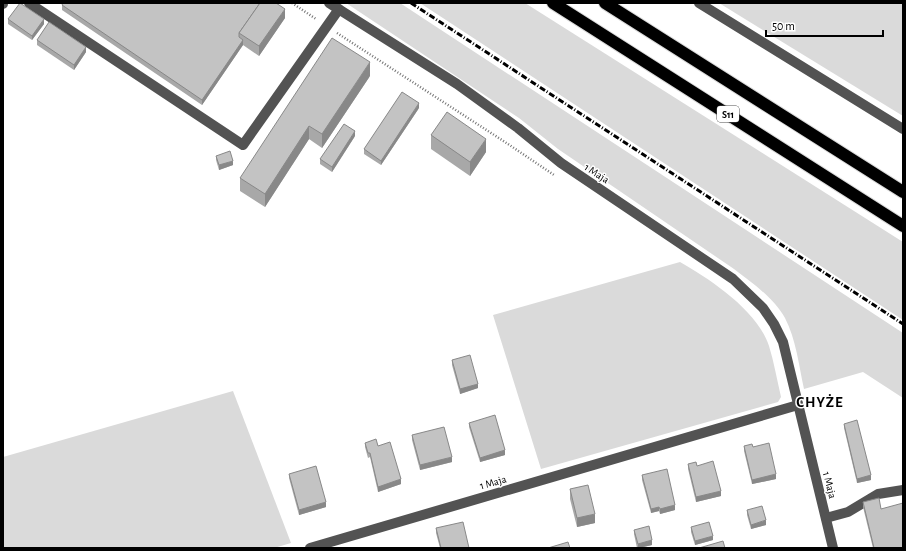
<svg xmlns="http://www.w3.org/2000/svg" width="906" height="551" font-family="'Alegreya Sans',sans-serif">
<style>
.green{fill:#dadada}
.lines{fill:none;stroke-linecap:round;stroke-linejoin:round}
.highway-casing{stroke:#dbdbdb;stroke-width:14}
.path{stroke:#757575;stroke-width:2.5;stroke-dasharray:1 2;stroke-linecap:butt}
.minor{stroke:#535353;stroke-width:10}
.highway{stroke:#000;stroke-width:12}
.rail{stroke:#000;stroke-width:3;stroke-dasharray:6 2 1 2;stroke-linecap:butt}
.wall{fill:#a8a8a8}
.shaded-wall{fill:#888}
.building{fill:#c3c3c3;stroke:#888}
.labels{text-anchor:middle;stroke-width:3;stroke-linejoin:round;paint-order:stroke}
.shield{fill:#fff;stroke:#4c4c4c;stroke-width:1}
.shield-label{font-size:10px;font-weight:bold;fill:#000}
.street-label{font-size:11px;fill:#000;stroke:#fff}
.district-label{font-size:15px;font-weight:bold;letter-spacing:1px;fill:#000;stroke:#fff}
</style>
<rect width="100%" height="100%" fill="#fff"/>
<g class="green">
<path d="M346 3H400L903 333V398L863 372 804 389C799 366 796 339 785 318 774 298 751 282 734 269L558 149 519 118Z"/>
<polygon points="420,3 525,3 903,242 903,320"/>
<polygon points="719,3 903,3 903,116"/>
<path d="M680 262C710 279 758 311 769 346 774 362 777 380 781 397L778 402 541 469 493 315Z"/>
<polygon points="233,391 291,543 274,548 3,548 3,457"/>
</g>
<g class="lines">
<defs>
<g id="highway">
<polyline points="553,3 903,226"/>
<polyline points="605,3 903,192"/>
</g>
</defs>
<use href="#highway" class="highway-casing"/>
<g class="path">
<polyline points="292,3 316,19"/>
<polyline points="337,33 508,144 554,175"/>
</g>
<g class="minor">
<polyline points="29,3 243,145 339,9"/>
<polyline points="329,3 457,84 518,128 561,163 733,279 763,308 774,324 783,342 833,548"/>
<polyline points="699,3 903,129"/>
<polyline points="3,4 3,3"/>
<polyline points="826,518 848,512 878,494 903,490"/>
<polyline points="310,548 798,405"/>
</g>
<use href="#highway" class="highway"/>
<polyline class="rail" points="411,3 903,324"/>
</g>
<g class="wall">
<polygon points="62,5 285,18 259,56 243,45 202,105 62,10"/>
<polygon points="8,19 44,24 32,40 8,24"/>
<polygon points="37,40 86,52 74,70 37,45"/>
<polygon points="370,76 322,148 309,139 265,207 240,191 240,178"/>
<polygon points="419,108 381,165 364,154 364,149"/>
<polygon points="431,135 486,152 470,176 431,149"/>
<polygon points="355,136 332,172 320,164 320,159"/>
<polygon points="216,156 233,165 219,170 216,160"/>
<polygon points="452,360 478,388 460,394 452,365"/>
<polygon points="469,423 505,455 480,462 469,427"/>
<polygon points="844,424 871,480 857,483 844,428"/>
<polygon points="412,435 452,462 420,470 412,440"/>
<polygon points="365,443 378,446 401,484 378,492 370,457 368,458 365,447"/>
<polygon points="744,446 753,447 776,479 752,484 744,451"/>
<polygon points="688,464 697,466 721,496 696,502 688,469"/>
<polygon points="289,474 326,507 299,515 289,478"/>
<polygon points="642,475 675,510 660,514 659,511 651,513 642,480"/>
<polygon points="570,489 595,523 577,527 570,499"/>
<polygon points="863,502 881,509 903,548 873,548 863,507"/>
<polygon points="747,510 766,525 751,529 747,515"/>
<polygon points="691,527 713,540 695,545 691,532"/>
<polygon points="436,528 469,548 440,548 436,533"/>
<polygon points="634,530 652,545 640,548 637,548 634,534"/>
</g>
<g class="shaded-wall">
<polygon points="285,9 285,18 259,56 259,46"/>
<polygon points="44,19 44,24 32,40 32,36"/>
<polygon points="243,40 243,45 202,105 202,100"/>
<polygon points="86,47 86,52 74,70 74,65"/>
<polygon points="370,62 370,76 322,148 322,134"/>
<polygon points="419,103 419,108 381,165 381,161"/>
<polygon points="309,126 309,139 265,207 265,194"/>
<polygon points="355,131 355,136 332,172 332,167"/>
<polygon points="486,139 486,152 470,176 470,162"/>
<polygon points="233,161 233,165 219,170 219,165"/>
<polygon points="478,384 478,388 460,394 460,389"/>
<polygon points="505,450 505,455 480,462 480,458"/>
<polygon points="452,457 452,462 420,470 420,465"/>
<polygon points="776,474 776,479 752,484 752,480"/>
<polygon points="871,475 871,480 857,483 857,479"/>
<polygon points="401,479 401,484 378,492 378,487"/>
<polygon points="721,491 721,496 696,502 696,497"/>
<polygon points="326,502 326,507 299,515 299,510"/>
<polygon points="675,505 675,510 660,514 660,509"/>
<polygon points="659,507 659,511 651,513 651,509"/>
<polygon points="595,514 595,523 577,527 577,518"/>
<polygon points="766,520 766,525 751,529 751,525"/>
<polygon points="713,536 713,540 695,545 695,541"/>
<polygon points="652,540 652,545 638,548 638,544"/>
</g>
<g class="building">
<polygon points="20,3 44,19 32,36 8,19"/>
<polygon points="63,3 260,3 239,33 239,37 243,40 202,100 62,5"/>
<polygon points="260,3 276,3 285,9 259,46 239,33"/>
<polygon points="49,22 86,47 74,65 37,40"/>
<polygon points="332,38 370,62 322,134 309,126 265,194 240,178"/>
<polygon points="402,92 419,103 381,161 364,149"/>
<polygon points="447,112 486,139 470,162 431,135"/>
<polygon points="344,124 355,131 332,167 320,159"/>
<polygon points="230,151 233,161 219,165 216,156"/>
<polygon points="470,355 478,384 460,389 452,360"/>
<polygon points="495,415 505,450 480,458 469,423"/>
<polygon points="857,420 871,475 857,479 844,424"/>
<polygon points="444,427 452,457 420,465 412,435"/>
<polygon points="376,439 378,446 390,442 401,479 378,487 370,453 368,453 365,443"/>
<polygon points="769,443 776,474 752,480 744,446 752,444 753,447"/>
<polygon points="713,461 721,491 696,497 688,464 696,462 697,466"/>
<polygon points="316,466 326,502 299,510 289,474"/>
<polygon points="667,469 675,505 660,509 659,507 651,509 642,475"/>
<polygon points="588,485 595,514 577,518 570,489"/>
<polygon points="879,498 881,509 903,503 903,548 874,548 863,502"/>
<polygon points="762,506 766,520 751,525 747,510"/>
<polygon points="463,522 469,548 441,548 436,528"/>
<polygon points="709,522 713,536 695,541 691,527"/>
<polygon points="649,526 652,540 638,544 634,530"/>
<polygon points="723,541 725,548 699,548"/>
<polygon points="568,542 570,548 548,548"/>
</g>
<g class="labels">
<rect class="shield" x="717" y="106" width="22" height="16" rx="3"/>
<g class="shield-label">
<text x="728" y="118">S11</text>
</g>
<g class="street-label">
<text transform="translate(597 173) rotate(33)" y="4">1 Maja</text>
<text transform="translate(493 482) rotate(-16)" y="4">1 Maja</text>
<text transform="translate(830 485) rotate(76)" y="4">1 Maja</text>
</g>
<g class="district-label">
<text x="820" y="407">CHYŻE</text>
</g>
</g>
<rect width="906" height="551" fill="none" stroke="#000000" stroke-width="8"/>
<path d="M766 30v6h117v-6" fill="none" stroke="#000000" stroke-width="2"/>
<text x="772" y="30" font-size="12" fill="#000000" stroke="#ffffff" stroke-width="3" paint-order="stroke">50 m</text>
</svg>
